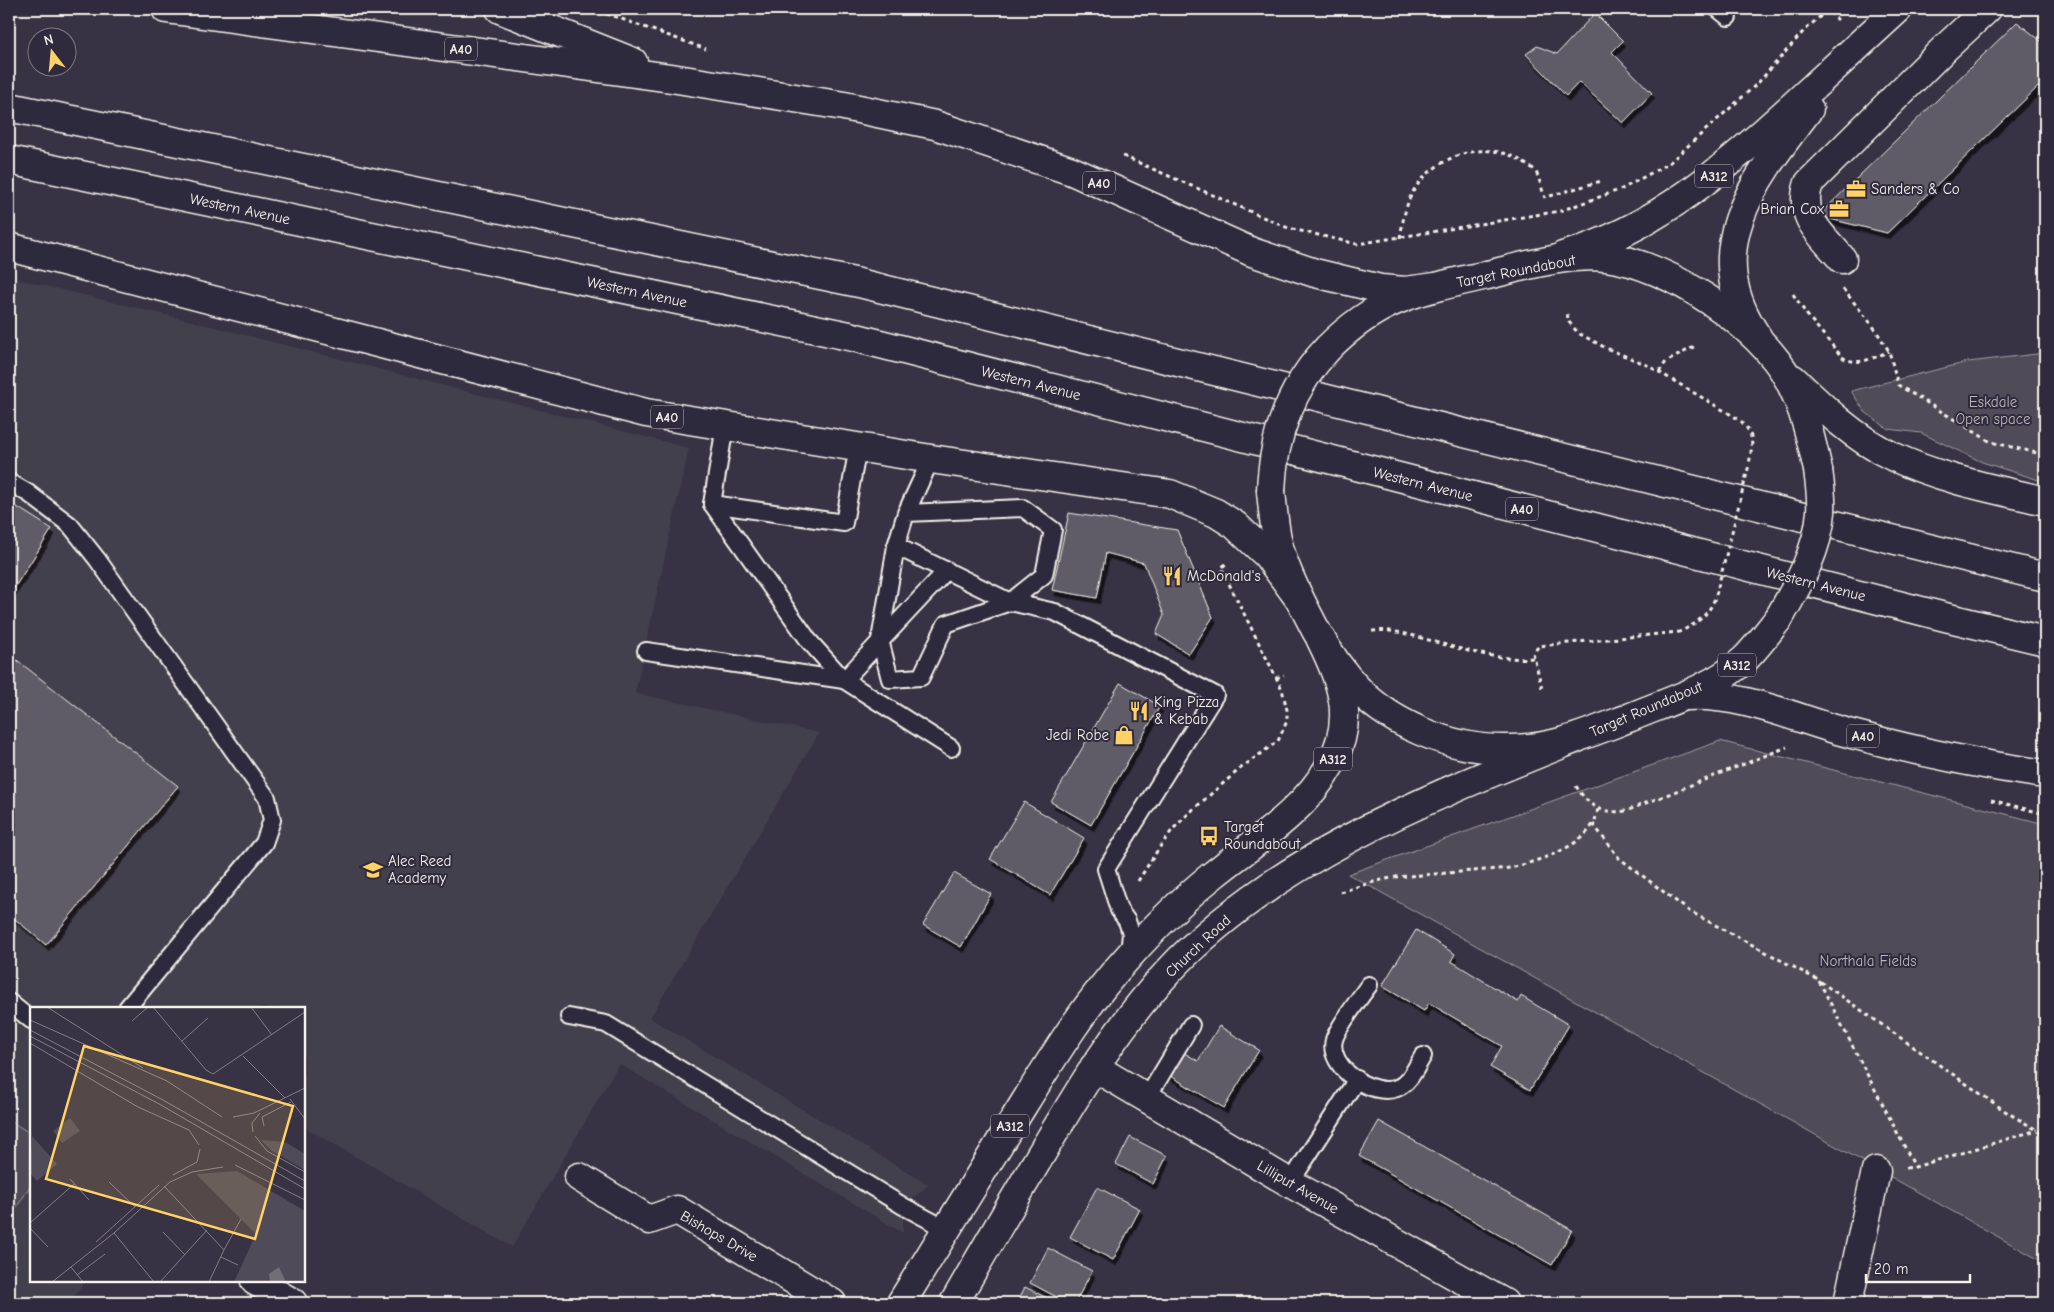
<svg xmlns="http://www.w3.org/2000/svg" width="2054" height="1312" font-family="'Comic Neue',sans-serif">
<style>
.built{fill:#433f4e}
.green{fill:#504b59;stroke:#a29ea0}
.building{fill:#5f5c67;stroke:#f4f1e8;filter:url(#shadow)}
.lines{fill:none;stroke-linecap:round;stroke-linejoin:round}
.lane-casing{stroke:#f4f1e8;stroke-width:20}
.street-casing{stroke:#f4f1e8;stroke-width:31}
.primary-casing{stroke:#f4f1e8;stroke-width:31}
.highway-casing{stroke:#f4f1e8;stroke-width:31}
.path{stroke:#f4f1e8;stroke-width:3;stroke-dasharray:4 4;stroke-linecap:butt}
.lane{stroke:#2f2a3d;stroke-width:16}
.street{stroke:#2f2a3d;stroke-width:28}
.primary{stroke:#2f2a3d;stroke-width:28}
.highway{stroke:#2f2a3d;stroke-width:28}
.highway-bridge-casing{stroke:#f4f1e8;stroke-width:31;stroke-linecap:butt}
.path-bridge{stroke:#f4f1e8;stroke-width:3;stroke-dasharray:4 4;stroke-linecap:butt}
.highway-bridge{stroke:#2f2a3d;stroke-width:28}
.labels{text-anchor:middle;stroke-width:4;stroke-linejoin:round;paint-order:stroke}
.shield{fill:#2f2a3d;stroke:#b9b5b5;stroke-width:1}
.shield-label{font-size:14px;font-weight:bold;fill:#f4f1e8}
.poi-label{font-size:15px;fill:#f4f1e8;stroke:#2f2a3d;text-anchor:start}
.street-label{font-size:15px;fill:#f4f1e8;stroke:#2f2a3d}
.park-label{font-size:15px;fill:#bbb7b6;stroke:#2f2a3d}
.inset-road{fill:none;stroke:#837e86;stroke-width:1}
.view{fill:#ffd166;fill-opacity:0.15;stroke:#ffd166;stroke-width:2.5}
.inset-edge{fill:none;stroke:#f4f1e8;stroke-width:2.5}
</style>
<defs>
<filter id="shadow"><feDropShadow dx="3" dy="5.5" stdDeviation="0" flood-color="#0009"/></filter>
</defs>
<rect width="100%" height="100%" fill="#373244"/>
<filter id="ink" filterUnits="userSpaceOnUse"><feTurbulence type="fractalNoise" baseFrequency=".02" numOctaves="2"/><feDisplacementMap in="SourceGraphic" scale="10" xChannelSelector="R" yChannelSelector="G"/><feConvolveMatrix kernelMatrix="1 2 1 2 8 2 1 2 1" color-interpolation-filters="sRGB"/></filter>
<g filter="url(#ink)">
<polygon class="built" points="9,277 187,320 689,448 635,693 819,733 650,1018 929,1185 903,1206 903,1233 619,1064 512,1247 304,1127 304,1008 31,1008 31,1281 85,1281 70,1303 9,1303"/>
<g class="green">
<polygon points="2045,353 2045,482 1982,462 1921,433 1888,429 1865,412 1851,391 1968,362"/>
<polygon points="1720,741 2045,824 2045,1263 1348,874"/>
<polygon points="9,1120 31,1134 31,1185 9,1219"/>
</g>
<g class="building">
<polygon points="1595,13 1623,41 1612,52 1652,93 1623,123 1579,82 1566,96 1526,54 1537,46 1557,54"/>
<polygon points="2017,22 2045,44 2045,92 2038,87 1887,233 1818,216"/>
<polygon points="9,502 52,529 9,596"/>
<polygon points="1069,513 1177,530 1213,617 1189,654 1156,634 1164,615 1144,563 1106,553 1097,598 1052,590"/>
<polygon points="9,654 178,786 46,945 9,914"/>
<polygon points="1120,683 1160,706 1091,825 1051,802"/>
<polygon points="1024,802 1084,838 1050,895 990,859"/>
<polygon points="954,873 991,894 961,947 923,925"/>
<polygon points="1416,930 1455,954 1451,961 1518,1002 1521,996 1569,1025 1530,1090 1490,1067 1502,1046 1429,1003 1424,1011 1382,986"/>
<polygon points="1219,1026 1259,1050 1224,1108 1167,1074 1181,1051 1198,1061"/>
<polygon points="1379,1121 1572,1230 1552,1265 1359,1156"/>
<polygon points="1130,1137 1167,1156 1153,1184 1116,1164"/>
<polygon points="1097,1187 1140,1209 1113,1260 1070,1237"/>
<polygon points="1048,1248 1092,1271 1075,1303 1068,1303 1030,1283"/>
<polygon points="1025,1287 1057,1303 1017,1303"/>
</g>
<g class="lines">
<defs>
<g id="lane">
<polyline points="1718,9 1728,17"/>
<polyline points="725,426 712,504 844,523 858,447"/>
<polyline points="9,482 28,493 70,525 97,559 267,798 272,820 264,843 127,1008"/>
<polyline points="712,504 809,641 844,680 951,748"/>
<polyline points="906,513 1023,508 1053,530 1044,575 1010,602 946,624 921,677 890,679 880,640 896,546 906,513 931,459"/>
<polyline points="896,546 1010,602 1055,612 1215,695 1106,869 1119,910 1127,921 1131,933 1129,955"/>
<polyline points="646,651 844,680"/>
<polyline points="844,680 947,570"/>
<path d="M1369 985C1361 996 1336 1030 1334 1040 1327 1067 1372 1098 1397 1088 1410 1083 1416 1067 1423 1056"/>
<polyline points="9,1002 31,1020"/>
<polyline points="569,1017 606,1024 903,1206 946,1229"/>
<polyline points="1147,1098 1191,1025"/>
<polyline points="1290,1183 1357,1079"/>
</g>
<g id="street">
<path d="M1842 259C1822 235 1797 217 1809 183L1944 49 1987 9"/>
<polyline points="1094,1067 1290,1183 1504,1303"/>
<polyline points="579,1177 649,1220 677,1210 832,1303"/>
<polyline points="255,1281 293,1303"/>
<polyline points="1848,1303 1876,1171"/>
</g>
<g id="primary">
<path d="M1563 256C1656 229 1728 166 1797 102 1831 71 1864 40 1898 9"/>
<path d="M1758 338C1697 250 1754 180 1809 109"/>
</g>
<g id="highway">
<polyline points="166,9 671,78 844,106 935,125 1072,171 1252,252 1315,273 1381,289 1405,291 1436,287"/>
<polyline points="500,9 633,62"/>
<polyline points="9,107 859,283 2045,577"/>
<polyline points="9,160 849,336 1945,617 2045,641"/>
<polyline points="9,247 646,413 931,459 1170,494 1216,513 1235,525 1267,555 1300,600"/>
<path d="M1328 348C1378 298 1417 291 1483 276 1522 267 1565 253 1606 257 1668 264 1760 325 1789 380 1804 408 1811 439 1818 470"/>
<path d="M1793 379C1823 408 1854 438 1892 456 1940 479 1994 489 2045 501"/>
<path d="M1271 491C1273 509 1274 529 1279 547 1285 570 1296 592 1307 613 1318 636 1331 657 1347 677 1385 724 1452 751 1511 749 1554 749 1592 732 1631 717 1669 701 1714 688 1745 659 1757 647 1768 632 1779 618"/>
<path d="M1686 696C1744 693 1796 719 1852 734 1915 751 1980 765 2045 774"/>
<path d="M901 1303C938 1243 975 1183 1012 1123 1048 1065 1083 1006 1129 956 1154 928 1183 899 1213 875 1254 842 1304 812 1330 765 1356 720 1342 682 1321 640"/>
<path d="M954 1303C982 1254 1011 1205 1040 1156 1078 1092 1116 1028 1167 973 1274 857 1433 796 1577 738"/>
</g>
</defs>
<use href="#lane" class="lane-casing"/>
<use href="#street" class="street-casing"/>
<use href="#primary" class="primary-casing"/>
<use href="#highway" class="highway-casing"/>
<g class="path">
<polyline points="599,11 706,49"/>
<polyline points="1123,156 1288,228 1357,244 1560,211 1622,189 1669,163 1758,83 1802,33 1827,10 1838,20"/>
<polyline points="1550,196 1601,181"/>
<path d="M1400 238C1403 221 1405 205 1414 190 1436 155 1489 137 1524 163 1528 166 1534 168 1536 172 1540 180 1542 190 1545 198"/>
<polyline points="1843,289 1873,326 1889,351 1898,385 1991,442 2045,455"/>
<path d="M1793 294 1807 315 1842 357C1857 367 1874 358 1889 351"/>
<path d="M1567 314 1569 322 1578 333 1606 348 1647 365 1740 420C1756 436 1752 444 1749 465"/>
<polyline points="1659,372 1666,362 1697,345"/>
<path d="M1372 631C1391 629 1407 634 1425 639 1461 649 1496 661 1534 658"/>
<polyline points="1276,678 1284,675"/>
<path d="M1542 688 1533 653 1539 646 1679 632C1697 624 1710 614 1716 595"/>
<path d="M1576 786C1589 807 1601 814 1626 811L1787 747"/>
<polyline points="1991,800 2045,814"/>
<polyline points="1593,824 1619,858 1689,911 1818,980 2008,1113 2037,1130 2045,1138"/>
<polyline points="1138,881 1159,848 1173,829 1189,813 1241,768 1278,741 1287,721 1287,710 1282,689 1221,568 1228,562"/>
<path d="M1340 892 1377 881 1396 877 1511 868C1537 861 1579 849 1593 824 1596 819 1597 813 1598 809"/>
<polyline points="1819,981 1915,1167"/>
<polyline points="1906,1168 1915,1167 2037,1130"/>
</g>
<use href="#lane" class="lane"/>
<use href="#street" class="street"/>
<use href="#primary" class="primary"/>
<use href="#highway" class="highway"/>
<defs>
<g id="highway-bridge">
<path d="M1271 491C1273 436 1290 388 1328 348"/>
<path d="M1779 618C1798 585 1818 551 1821 512 1822 498 1820 484 1818 470"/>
</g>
</defs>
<use href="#highway-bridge" class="highway-bridge-casing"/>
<polyline class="path-bridge" points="1716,595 1749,465"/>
<use href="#highway-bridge" class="highway-bridge"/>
</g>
</g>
<defs>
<symbol id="office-bare" viewBox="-9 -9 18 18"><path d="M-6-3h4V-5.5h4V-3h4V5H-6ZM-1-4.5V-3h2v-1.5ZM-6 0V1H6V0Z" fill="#ffd166" stroke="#2f2a3d" stroke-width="2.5" paint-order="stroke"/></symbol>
<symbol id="restaurant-bare" viewBox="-9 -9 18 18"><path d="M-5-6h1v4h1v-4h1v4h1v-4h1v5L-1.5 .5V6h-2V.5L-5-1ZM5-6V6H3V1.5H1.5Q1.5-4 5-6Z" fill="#ffd166" stroke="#2f2a3d" stroke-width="2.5" paint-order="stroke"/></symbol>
<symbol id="shop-bare" viewBox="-9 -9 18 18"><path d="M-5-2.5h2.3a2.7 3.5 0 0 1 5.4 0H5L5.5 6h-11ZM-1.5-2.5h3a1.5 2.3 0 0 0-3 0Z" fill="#ffd166" stroke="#2f2a3d" stroke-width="2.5" paint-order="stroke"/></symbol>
<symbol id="bus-bare" viewBox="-9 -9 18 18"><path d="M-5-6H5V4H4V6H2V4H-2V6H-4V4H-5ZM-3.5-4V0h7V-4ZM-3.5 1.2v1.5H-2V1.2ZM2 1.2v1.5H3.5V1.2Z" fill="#ffd166" stroke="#2f2a3d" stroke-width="2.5" paint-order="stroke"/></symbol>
<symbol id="school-bare" viewBox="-9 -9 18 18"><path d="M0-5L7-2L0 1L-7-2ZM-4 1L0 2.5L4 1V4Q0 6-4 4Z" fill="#ffd166" stroke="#2f2a3d" stroke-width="2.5" paint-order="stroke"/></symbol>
</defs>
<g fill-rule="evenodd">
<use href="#office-bare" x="1842" y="175" width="28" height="28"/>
<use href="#office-bare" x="1825" y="195" width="28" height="28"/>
<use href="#restaurant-bare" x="1158" y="562" width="28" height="28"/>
<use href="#restaurant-bare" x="1125" y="697" width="28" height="28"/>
<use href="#shop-bare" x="1110" y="721" width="28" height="28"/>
<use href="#bus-bare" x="1195" y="822" width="28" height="28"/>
<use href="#school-bare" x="359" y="856" width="28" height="28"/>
</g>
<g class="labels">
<g class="shield">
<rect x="445" y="37.5" width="32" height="23" rx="4"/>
<rect x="1695" y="164.5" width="38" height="23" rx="4"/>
<rect x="1083" y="171.5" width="32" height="23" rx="4"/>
<rect x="651" y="405.5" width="32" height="23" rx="4"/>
<rect x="1506" y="497.5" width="32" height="23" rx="4"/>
<rect x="1718" y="653.5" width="38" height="23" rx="4"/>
<rect x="1847" y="724.5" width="32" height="23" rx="4"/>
<rect x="1314" y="747.5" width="38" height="23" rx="4"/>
<rect x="991" y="1114.5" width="38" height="23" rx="4"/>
</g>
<g class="shield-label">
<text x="461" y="54">A40</text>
<text x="1714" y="181">A312</text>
<text x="1099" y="188">A40</text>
<text x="667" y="422">A40</text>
<text x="1522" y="514">A40</text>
<text x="1737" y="670">A312</text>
<text x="1863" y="741">A40</text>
<text x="1333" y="764">A312</text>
<text x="1010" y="1131">A312</text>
</g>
<g class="poi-label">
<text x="1871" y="194">Sanders &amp; Co</text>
<text x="1824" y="214" text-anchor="end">Brian Cox</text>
<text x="1187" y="581">McDonald's</text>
<text x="1154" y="707">King Pizza<tspan x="1154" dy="17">&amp; Kebab</tspan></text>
<text x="1109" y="740" text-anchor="end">Jedi Robe</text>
<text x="1224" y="832">Target<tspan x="1224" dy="17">Roundabout</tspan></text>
<text x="388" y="866">Alec Reed<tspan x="388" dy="17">Academy</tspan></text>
</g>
<g class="street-label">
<text transform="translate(240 209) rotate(12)" y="5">Western Avenue</text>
<text transform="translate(1516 271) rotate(-11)" y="5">Target Roundabout</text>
<text transform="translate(637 292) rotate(12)" y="5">Western Avenue</text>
<text transform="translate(1031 383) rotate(14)" y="5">Western Avenue</text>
<text transform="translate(1423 484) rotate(14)" y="5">Western Avenue</text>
<text transform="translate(1816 584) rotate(14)" y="5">Western Avenue</text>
<text transform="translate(1646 709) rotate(-23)" y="5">Target Roundabout</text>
<text transform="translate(1198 946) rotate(-43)" y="5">Church Road</text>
<text transform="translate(1298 1187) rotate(30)" y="5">Lilliput Avenue</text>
<text transform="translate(719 1236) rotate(30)" y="5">Bishops Drive</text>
</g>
<g class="park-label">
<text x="1993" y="407">Eskdale<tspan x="1993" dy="17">Open space</tspan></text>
<text x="1868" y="966">Northala Fields</text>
</g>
</g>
<g transform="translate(30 1007)">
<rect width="275" height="275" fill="#373244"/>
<path d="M40 111 50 124 32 136 23 124ZM2 129 27 157 7 174 0 166ZM231 133 255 135 275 147V163L242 144ZM207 164 275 204V275H204L226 227 166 167Z" fill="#504b59"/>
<path d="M249 260 256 275H240L239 267Z" fill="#726e77"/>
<path class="inset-road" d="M17 0 113 61M123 0 176 63 183 67 275 5M221 0 242 28M0 13 137 74 192 110M102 14 118 0M0 23 133 93 275 174M0 29 131 98 275 182M152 34 178 11M0 36 108 100 159 123 169 138M213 49 255 91M260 92 275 112M203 110 224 106 275 81M234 119 232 110 261 95M223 125 222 116 230 106M225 129 237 144 275 165M205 158 275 193M143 168 167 155 170 142M40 172 59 193M79 175 105 200M134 179 194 243 179 275M0 216 44 177M0 221 18 240M133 225 155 248M84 226 124 275M66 235 129 178M194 243 211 212M191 250 208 258M41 260 53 275M47 268 75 247M22 275 84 226 140 175 162 165 193 160M130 275 177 223"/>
<path class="view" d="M54 39 263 99 225 232 16 172Z"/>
<rect width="275" height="275" class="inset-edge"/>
</g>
<rect width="2054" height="1312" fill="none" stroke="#2f2a3d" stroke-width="30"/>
<rect x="15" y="15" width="2024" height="1282" fill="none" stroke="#f4f1e8" stroke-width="2" filter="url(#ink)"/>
<g transform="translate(52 52) rotate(344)"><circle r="24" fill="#2f2a3d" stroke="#7e7a81"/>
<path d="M0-4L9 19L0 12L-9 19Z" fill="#ffd166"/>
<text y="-8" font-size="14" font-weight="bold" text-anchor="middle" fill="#f4f1e8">N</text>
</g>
<path d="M1866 1274v8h104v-8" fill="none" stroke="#f4f1e8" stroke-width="2.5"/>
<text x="1874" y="1274" font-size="15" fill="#f4f1e8" stroke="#2f2a3d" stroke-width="4" paint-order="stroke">20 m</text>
</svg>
